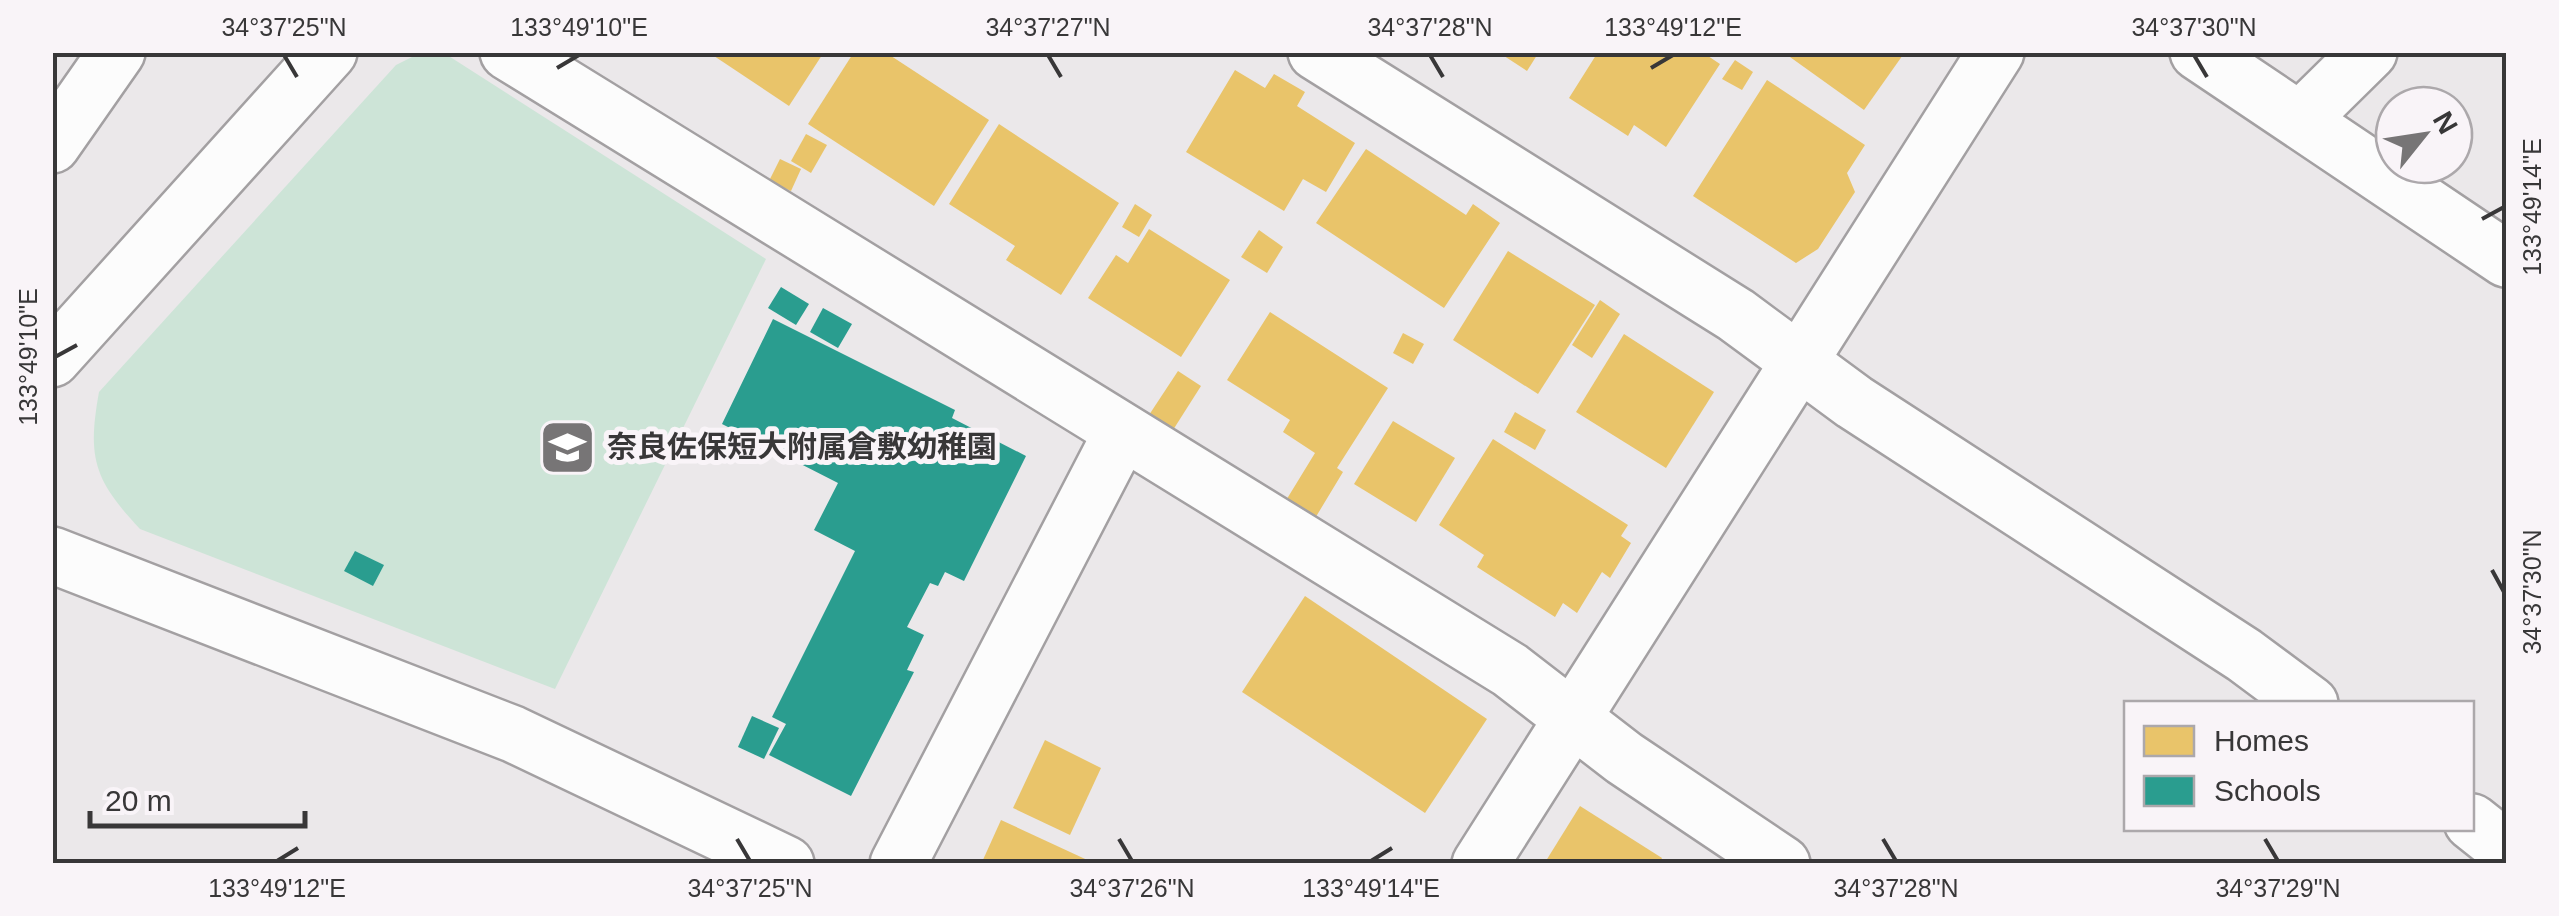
<svg xmlns="http://www.w3.org/2000/svg" width="2559" height="916" font-family="Helvetica,'Noto Sans JP',sans-serif">
<style>
.green{fill:#cde4d7}
.homes{fill:#e9c46a}
.schools{fill:#2a9d8f}
.lines{fill:none;stroke-linecap:round;stroke-linejoin:round}
.street-casing{stroke:#a3a0a2;stroke-width:60}
.secondary-casing{stroke:#a3a0a2;stroke-width:60}
.street{stroke:#fcfcfc;stroke-width:55}
.secondary{stroke:#fcfcfc;stroke-width:55}
.ticks{fill:none;stroke:#383738;stroke-width:4}
.labels{text-anchor:middle;stroke-width:10;stroke-linejoin:round;paint-order:stroke}
.poi-label{font-size:30px;font-weight:bold;fill:#383738;stroke:#f9f4f8;text-anchor:start}
.neatline{fill:none;stroke:#383738;stroke-width:4}
.ticks-label{font-size:25px;text-anchor:middle;fill:#383738}
</style>
<rect width="100%" height="100%" fill="#ebe8ea"/>
<path class="green" d="M420 53H444L766 259 555 689 140 529C94 480 87 458 99 392L396 65Z"/>
<g class="homes">
<polygon points="708,52 824,52 789,106"/>
<polygon points="854,52 885,52 989,120 934,206 808,124"/>
<polygon points="1498,52 1539,52 1527,71"/>
<polygon points="1598,52 1702,52 1720,64 1666,147 1634,125 1628,136 1569,98"/>
<polygon points="1783,52 1905,52 1864,110"/>
<polygon points="1735,60 1753,72 1742,90 1722,79"/>
<polygon points="1235,70 1265,88 1274,74 1305,92 1297,106 1355,143 1326,192 1303,179 1284,211 1186,152"/>
<polygon points="1767,80 1865,145 1847,173 1855,192 1818,249 1796,263 1693,196"/>
<polygon points="999,124 1119,203 1061,295 1006,260 1015,246 949,204"/>
<polygon points="806,134 827,145 811,173 791,161"/>
<polygon points="1366,149 1466,215 1473,204 1500,223 1444,308 1316,223"/>
<polygon points="780,159 801,169 791,191 769,181"/>
<polygon points="1135,204 1152,215 1139,237 1122,227"/>
<polygon points="1149,229 1230,280 1181,357 1088,298 1116,255 1128,263"/>
<polygon points="1259,230 1283,247 1267,273 1241,257"/>
<polygon points="1508,251 1595,305 1538,394 1453,340"/>
<polygon points="1600,300 1620,314 1592,358 1572,345"/>
<polygon points="1270,312 1388,388 1337,468 1343,472 1314,520 1285,502 1315,453 1283,432 1290,420 1227,380"/>
<polygon points="1403,333 1424,344 1413,364 1393,353"/>
<polygon points="1624,334 1714,392 1666,468 1576,412"/>
<polygon points="1178,371 1201,386 1173,430 1149,415"/>
<polygon points="1515,412 1546,430 1535,450 1504,432"/>
<polygon points="1393,421 1455,458 1416,522 1354,484"/>
<polygon points="1493,439 1628,525 1621,536 1631,543 1610,578 1602,572 1577,613 1563,603 1555,617 1477,567 1484,555 1439,525"/>
<polygon points="1305,596 1487,719 1425,813 1242,692"/>
<polygon points="1045,740 1101,768 1070,835 1013,808"/>
<polygon points="1580,806 1662,858 1659,864 1544,864"/>
<polygon points="1001,820 1096,864 986,864 982,862"/>
</g>
<g class="schools">
<polygon points="781,287 809,304 796,325 768,308"/>
<polygon points="823,308 852,324 838,348 810,332"/>
<polygon points="773,319 955,410 952,418 1026,456 964,581 945,572 938,586 930,583 907,627 924,635 907,670 914,672 851,796 769,755 786,724 772,717 855,551 814,530 838,483 722,424"/>
<polygon points="355,551 384,565 373,586 344,571"/>
<polygon points="752,716 779,728 764,759 738,747"/>
</g>
<g class="lines">
<defs>
<g id="street">
<polyline points="508,52 1510,670 1624,758 1782,864"/>
<polyline points="1316,52 1736,315 1854,402 2244,655 2310,704"/>
<polyline points="2302,118 2369,52"/>
<polyline points="52,145 117,52"/>
<polyline points="2472,822 2506,849"/>
<polyline points="898,864 1122,432"/>
<polyline points="1480,864 1996,52"/>
</g>
<g id="secondary">
<polyline points="2198,52 2506,259"/>
<polyline points="52,359 329,52"/>
<polyline points="52,555 513,734 786,864"/>
</g>
</defs>
<use href="#street" class="street-casing"/>
<use href="#secondary" class="secondary-casing"/>
<use href="#street" class="street"/>
<use href="#secondary" class="secondary"/>
</g>
<path class="ticks" d="M284 55 297 77M1048 55 1061 77M1430 55 1443 77M2194 55 2207 77M557 68 579 55M1651 68 1673 55M2482 219 2504 207M55 357 77 345M2492 570 2504 592M737 839 750 861M1119 839 1132 861M1883 839 1896 861M2265 839 2278 861M277 861 298 848M1371 861 1392 848"/>
<defs>
<symbol id="school-square" viewBox="-11 -11 22 22"><rect x="-9" y="-9" width="18" height="18" rx="4" fill="#777576" stroke="#f9f4f8"/><path d="M0-5L7-2L0 1L-7-2ZM-4 1L0 2.5L4 1V4Q0 6-4 4Z" fill="#fff"/></symbol>
</defs>
<g fill-rule="evenodd">
<use href="#school-square" x="536" y="416" width="63" height="63"/>
</g>
<g class="labels">
<g class="poi-label">
<text x="607" y="457">奈良佐保短大附属倉敷幼稚園</text>
</g>
</g>
<rect width="2559" height="916" fill="none" stroke="#f9f4f8" stroke-width="110"/>
<rect x="2124" y="701" width="350" height="130" fill="#f9f4f8" stroke="#aca8ab" stroke-width="2.5"/>
<rect x="2144" y="726" width="50" height="30" fill="#e9c46a" stroke="#aca8ab" stroke-width="2.5"/>
<text x="2214" y="751" font-size="30" fill="#383738">Homes</text>
<rect x="2144" y="776" width="50" height="30" fill="#2a9d8f" stroke="#aca8ab" stroke-width="2.5"/>
<text x="2214" y="801" font-size="30" fill="#383738">Schools</text>
<g transform="translate(2424 135) rotate(60)"><circle r="48" fill="#f9f4f8" stroke="#aca8ab" stroke-width="2.5"/>
<path d="M0-8L18 38L0 25L-18 38Z" fill="#777576"/>
<text y="-15" font-size="28" font-weight="bold" text-anchor="middle" fill="#383738">N</text>
</g>
<path d="M90 811v15h215v-15" fill="none" stroke="#383738" stroke-width="5"/>
<text x="105" y="811" font-size="30" fill="#383738" stroke="#f9f4f8" stroke-width="8" paint-order="stroke">20 m</text>
<rect x="55" y="55" width="2449" height="806" class="neatline"/>
<g class="ticks-label">
<text x="284" y="36">34°37'25"N</text>
<text x="579" y="36">133°49'10"E</text>
<text x="1048" y="36">34°37'27"N</text>
<text x="1430" y="36">34°37'28"N</text>
<text x="1673" y="36">133°49'12"E</text>
<text x="2194" y="36">34°37'30"N</text>
<text transform="translate(2532 207) rotate(-90)" y="9">133°49'14"E</text>
<text transform="translate(28 357) rotate(-90)" y="9">133°49'10"E</text>
<text transform="translate(2532 592) rotate(-90)" y="9">34°37'30"N</text>
<text x="277" y="897">133°49'12"E</text>
<text x="750" y="897">34°37'25"N</text>
<text x="1132" y="897">34°37'26"N</text>
<text x="1371" y="897">133°49'14"E</text>
<text x="1896" y="897">34°37'28"N</text>
<text x="2278" y="897">34°37'29"N</text>
</g>
</svg>
